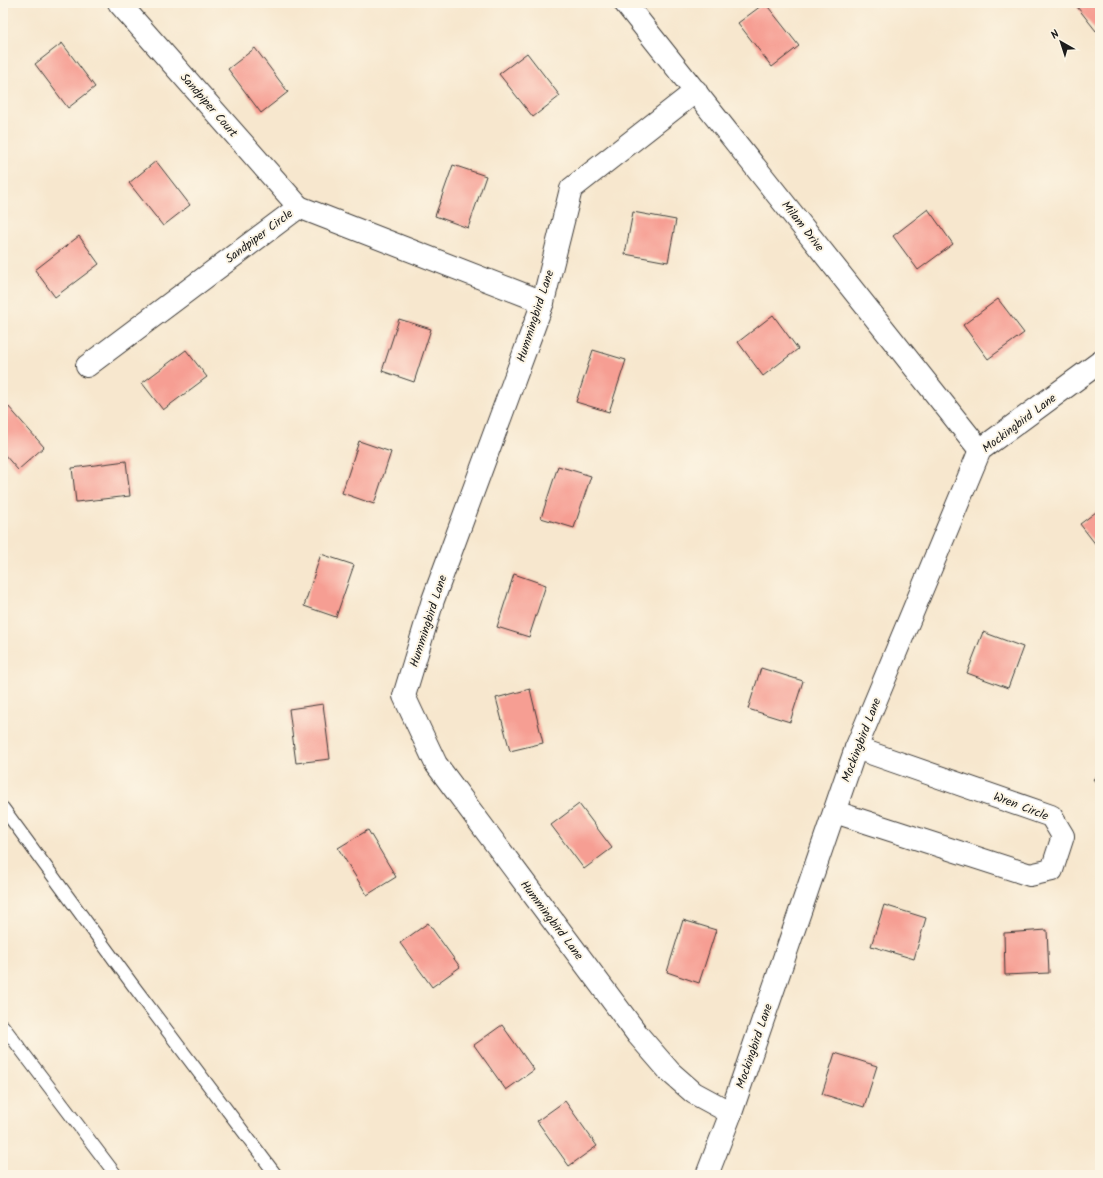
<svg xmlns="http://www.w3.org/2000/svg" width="1103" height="1178" font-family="Kalam,sans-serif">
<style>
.building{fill:#f69e93}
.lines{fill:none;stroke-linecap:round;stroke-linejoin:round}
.lane-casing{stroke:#3d3a37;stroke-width:14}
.street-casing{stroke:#3d3a37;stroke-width:24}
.lane{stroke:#fff;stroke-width:12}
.street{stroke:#fff;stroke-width:22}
.labels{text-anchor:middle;stroke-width:4;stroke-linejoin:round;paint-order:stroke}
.street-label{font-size:12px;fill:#1c1c1c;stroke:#fcf5e5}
</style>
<rect width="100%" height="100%" fill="#fcf5e5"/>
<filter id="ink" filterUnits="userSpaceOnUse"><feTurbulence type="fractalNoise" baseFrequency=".025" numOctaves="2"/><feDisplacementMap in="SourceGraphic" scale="8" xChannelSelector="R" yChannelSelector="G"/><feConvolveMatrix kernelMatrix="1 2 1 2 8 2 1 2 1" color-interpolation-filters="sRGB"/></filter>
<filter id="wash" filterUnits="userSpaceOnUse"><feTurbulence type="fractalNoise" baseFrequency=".012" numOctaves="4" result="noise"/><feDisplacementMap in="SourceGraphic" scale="16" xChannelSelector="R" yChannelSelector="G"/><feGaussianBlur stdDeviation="0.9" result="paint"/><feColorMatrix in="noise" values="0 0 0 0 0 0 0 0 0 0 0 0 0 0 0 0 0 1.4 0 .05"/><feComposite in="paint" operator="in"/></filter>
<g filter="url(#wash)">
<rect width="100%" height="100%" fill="#f7e7ce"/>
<g id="blocks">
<g class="building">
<polygon points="765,3 799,46 772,67 738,23"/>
<polygon points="1074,3 1100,3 1100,28 1096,31"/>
<polygon points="62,43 95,87 68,108 35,64"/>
<polygon points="255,48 288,92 261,113 228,69"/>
<polygon points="527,53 560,96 533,117 499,74"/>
<polygon points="156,161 190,205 163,226 129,183"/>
<polygon points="453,165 486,176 468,228 435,216"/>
<polygon points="928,209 953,244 918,270 893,236"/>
<polygon points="633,212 676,220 668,262 625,254"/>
<polygon points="79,236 99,264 55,297 35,270"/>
<polygon points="998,299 1024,333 988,359 963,325"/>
<polygon points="773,315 798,349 763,376 738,342"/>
<polygon points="399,319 431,329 414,382 382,371"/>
<polygon points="186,350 207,377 163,410 142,383"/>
<polygon points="593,350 626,360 609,412 576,402"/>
<polygon points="8,406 44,447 18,470 3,453 3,410"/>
<polygon points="359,441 391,452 374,504 342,493"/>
<polygon points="126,461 130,496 76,502 72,468"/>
<polygon points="558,466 591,476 574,528 541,518"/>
<polygon points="1100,509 1100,550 1080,524"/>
<polygon points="321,554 354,565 336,617 304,606"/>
<polygon points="514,574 546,585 529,637 497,627"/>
<polygon points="983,632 1023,647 1008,688 967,673"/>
<polygon points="761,668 803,681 790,722 748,709"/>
<polygon points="530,689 543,743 510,751 496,698"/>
<polygon points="323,704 330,759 296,763 289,709"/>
<polygon points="1100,774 1100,788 1093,779"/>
<polygon points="579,804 612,848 584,869 551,825"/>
<polygon points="368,830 396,877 367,895 338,848"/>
<polygon points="884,905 926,918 914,959 871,946"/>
<polygon points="683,920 716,930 699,983 667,972"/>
<polygon points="428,923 460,967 432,987 400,943"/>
<polygon points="1047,930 1049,973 1005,975 1004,933"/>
<polygon points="502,1025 534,1070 506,1090 474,1045"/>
<polygon points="835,1053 877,1066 864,1107 822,1094"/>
<polygon points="565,1101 597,1146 569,1166 537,1121"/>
</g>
</g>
</g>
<g filter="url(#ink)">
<use href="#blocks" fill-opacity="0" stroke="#3d3a37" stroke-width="1"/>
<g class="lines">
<defs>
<g id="lane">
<polyline points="3,808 132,984 276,1175"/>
<polyline points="3,1026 116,1175"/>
</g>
<g id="street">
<polyline points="119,3 299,207"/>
<polyline points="625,3 980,450"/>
<polyline points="696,91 571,189 543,302 433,600 404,696 436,764 638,1035 670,1072 694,1093 731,1113"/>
<polyline points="87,366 299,207 543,302"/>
<polyline points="835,812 1030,875 1052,870 1063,836 1051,816 856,748"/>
<polyline points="707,1175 731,1113 856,748 980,450 1100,362"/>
</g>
</defs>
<use href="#lane" class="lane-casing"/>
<use href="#street" class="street-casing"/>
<use href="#lane" class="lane"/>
<use href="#street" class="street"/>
</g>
</g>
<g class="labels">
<g class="street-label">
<text transform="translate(209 105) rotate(49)" y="4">Sandpiper Court</text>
<text transform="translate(803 226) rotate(52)" y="4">Milam Drive</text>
<text transform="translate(259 236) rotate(-37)" y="4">Sandpiper Circle</text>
<text transform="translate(535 316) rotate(-72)" y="4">Hummingbird Lane</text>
<text transform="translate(1019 423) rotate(-37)" y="4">Mockingbird Lane</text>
<text transform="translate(428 621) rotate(-72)" y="4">Hummingbird Lane</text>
<text transform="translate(861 740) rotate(-69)" y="4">Mockingbird Lane</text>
<text transform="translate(1021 806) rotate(21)" y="4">Wren Circle</text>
<text transform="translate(552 920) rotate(53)" y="4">Hummingbird Lane</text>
<text transform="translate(754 1046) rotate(-71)" y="4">Mockingbird Lane</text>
</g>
</g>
<rect width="1103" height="1178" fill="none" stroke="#fcf5e5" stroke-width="16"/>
<g transform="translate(1061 42) rotate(321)" stroke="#fcf5e5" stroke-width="3" paint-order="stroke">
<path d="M0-3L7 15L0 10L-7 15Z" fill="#1c1c1c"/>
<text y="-6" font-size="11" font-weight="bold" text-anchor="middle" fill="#1c1c1c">N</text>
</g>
</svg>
